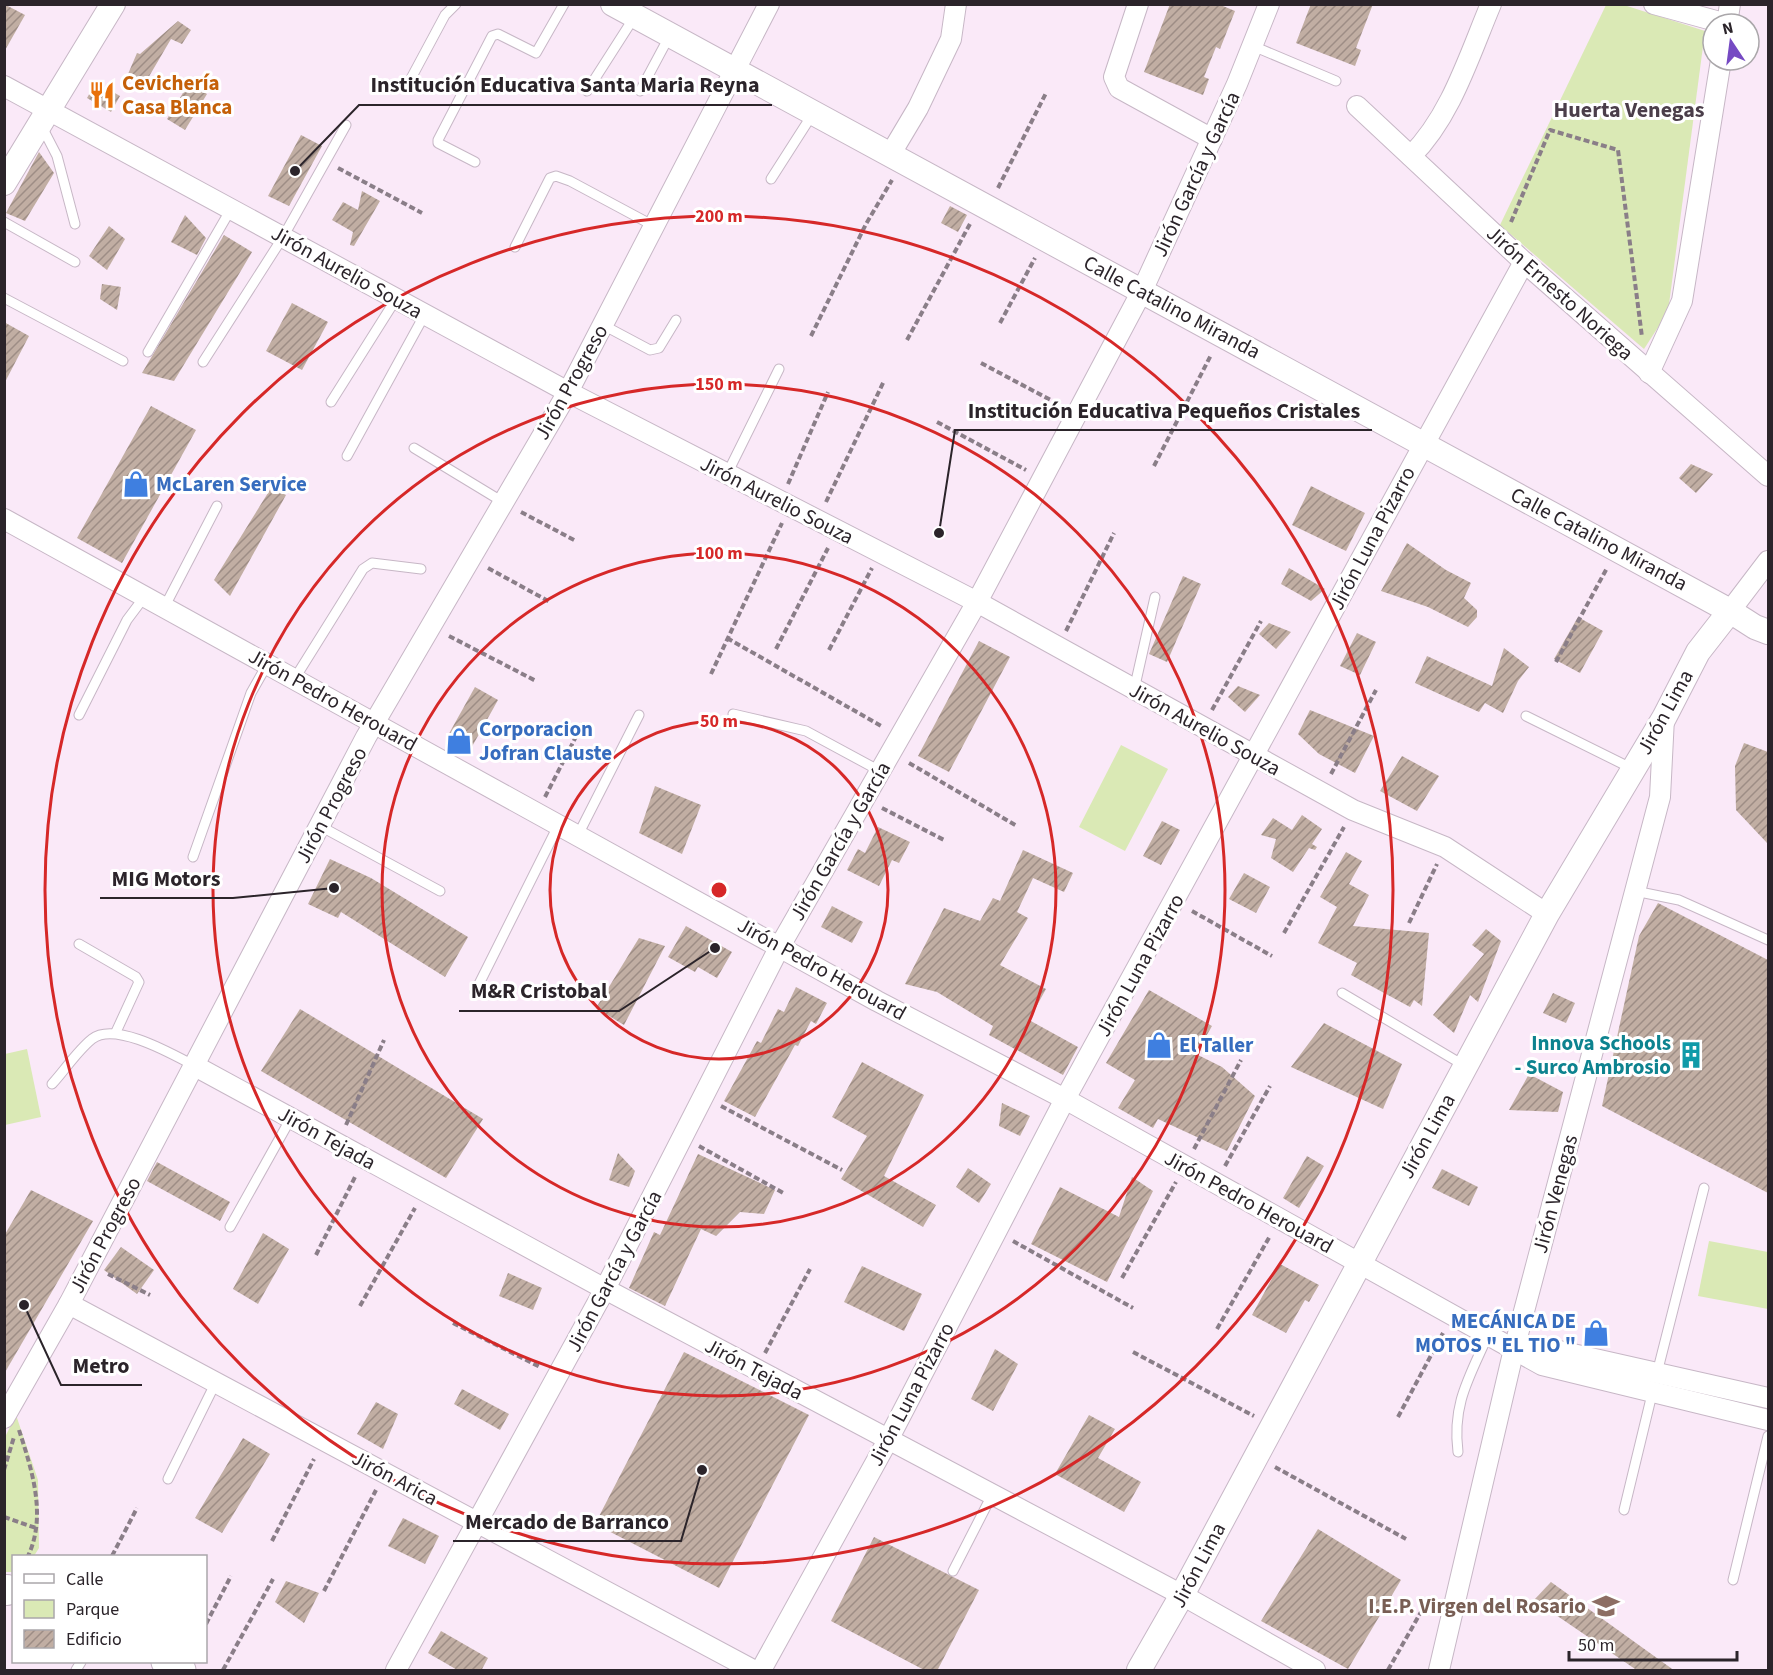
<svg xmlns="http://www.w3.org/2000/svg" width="1773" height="1675" font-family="'Source Sans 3',sans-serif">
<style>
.green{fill:#dae9b5}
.building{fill:url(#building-hatch)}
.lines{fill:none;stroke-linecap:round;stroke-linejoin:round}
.service-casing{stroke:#c7b7c6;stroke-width:11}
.minor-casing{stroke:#c7b7c6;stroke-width:22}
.tertiary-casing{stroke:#c7b7c6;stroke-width:26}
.secondary-casing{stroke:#c7b7c6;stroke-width:29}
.primary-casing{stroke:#c7b7c6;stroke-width:32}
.path{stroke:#8a7e88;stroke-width:4;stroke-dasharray:6 3;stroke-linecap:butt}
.service{stroke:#fff;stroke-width:9}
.minor{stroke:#fff;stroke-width:20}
.tertiary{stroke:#fff;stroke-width:24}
.secondary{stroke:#fff;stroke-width:27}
.primary{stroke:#fff;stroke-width:30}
.ring{fill:none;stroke:#d62828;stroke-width:3}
.labels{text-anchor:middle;stroke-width:6;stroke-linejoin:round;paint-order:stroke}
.food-label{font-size:21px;font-weight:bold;fill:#c56008;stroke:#fff;text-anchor:start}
.street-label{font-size:21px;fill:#2b242a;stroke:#fff}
.shop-label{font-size:21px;font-weight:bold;fill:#366cbe;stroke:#fff;text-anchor:start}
.culture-label{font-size:21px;font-weight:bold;fill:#0d838f;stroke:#fff;text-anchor:end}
.education-label{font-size:21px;font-weight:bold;fill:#785e54;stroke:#fff;text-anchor:end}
.neighbourhood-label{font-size:22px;font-weight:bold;fill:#4b3e4a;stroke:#fff}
.centre{fill:#d62828;stroke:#fff;stroke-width:3}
.ring-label{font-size:18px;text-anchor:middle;font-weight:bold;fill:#d62828;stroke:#fff;stroke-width:6;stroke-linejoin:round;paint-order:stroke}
.leader{fill:none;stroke:#2b242a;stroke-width:2}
.callout-dot{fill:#2b242a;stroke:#fff;stroke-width:2}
.callout-label{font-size:22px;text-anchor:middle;font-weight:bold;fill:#2b242a;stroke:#fff;stroke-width:6;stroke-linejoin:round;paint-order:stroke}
</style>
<defs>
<pattern id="building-hatch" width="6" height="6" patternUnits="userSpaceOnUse" patternTransform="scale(1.5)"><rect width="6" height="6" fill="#c1aea3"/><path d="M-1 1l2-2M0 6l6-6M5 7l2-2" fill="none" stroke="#9d8d85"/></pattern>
</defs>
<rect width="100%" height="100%" fill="#fae9f8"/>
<g class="green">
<polygon points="1606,5 1624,5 1705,31 1668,312 1644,349 1500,225"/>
<polygon points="1121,745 1168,769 1125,851 1079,827"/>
<polygon points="27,1049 41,1117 5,1125 5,1054"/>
<polygon points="1709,1241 1768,1252 1768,1309 1698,1296"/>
<polygon points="16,1415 38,1480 39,1548 34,1556 14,1556 13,1572 5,1572 5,1437"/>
</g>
<g class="building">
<polygon points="4,4 25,15 4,52"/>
<polygon points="1170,4 1218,4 1235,11 1220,49 1216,47 1204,77 1209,79 1203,95 1144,72"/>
<polygon points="1311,4 1373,4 1356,48 1361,50 1355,66 1296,43"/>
<polygon points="178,21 191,30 182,44 171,39 144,85 128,74 137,53 140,54"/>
<polygon points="96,82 120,96 111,112 87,98"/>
<polygon points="189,83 207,94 185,130 167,119"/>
<polygon points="301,135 322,146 289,206 268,196"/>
<polygon points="39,152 54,173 25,221 6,213"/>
<polygon points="362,191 380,201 354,246 350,245 353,232 332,220 343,202 358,210"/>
<polygon points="950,206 967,215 958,232 941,223"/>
<polygon points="185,215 206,238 197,255 171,242"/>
<polygon points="109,226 125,239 107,270 89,256"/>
<polygon points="224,235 252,252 239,274 174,381 142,373"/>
<polygon points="102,284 121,287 117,310 100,299"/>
<polygon points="292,303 328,322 302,370 266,351"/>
<polygon points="4,322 29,336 4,384"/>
<polygon points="151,406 196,430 122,563 77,538"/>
<polygon points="1691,464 1713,474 1696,493 1679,478"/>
<polygon points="1311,486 1365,513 1346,551 1292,525"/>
<polygon points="271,488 286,495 230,596 214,580"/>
<polygon points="1407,543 1446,570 1471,583 1464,598 1477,610 1477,617 1468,627 1428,607 1381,591"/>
<polygon points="1289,568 1325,589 1311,601 1281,584"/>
<polygon points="1183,576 1201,584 1167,662 1149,654"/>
<polygon points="1578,617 1603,631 1580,673 1554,659"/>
<polygon points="1269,623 1291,632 1276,649 1259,634"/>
<polygon points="1357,633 1376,642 1360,675 1340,666"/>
<polygon points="979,641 1010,657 949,772 918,756"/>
<polygon points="1504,648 1529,667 1518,681 1503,713 1485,703 1479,712 1415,683 1427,656 1492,686"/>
<polygon points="1238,686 1260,695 1245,712 1228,697"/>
<polygon points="475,687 498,700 469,752 446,739"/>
<polygon points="1310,710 1374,736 1355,773 1319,754 1298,734"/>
<polygon points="1744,743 1768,752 1768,844 1736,810 1735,766"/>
<polygon points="1402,756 1439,776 1417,811 1380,791"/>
<polygon points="655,786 701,805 682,854 639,833"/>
<polygon points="1302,815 1322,829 1312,844 1317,847 1315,850 1309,848 1293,872 1271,858 1276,839 1261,835 1273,818 1292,830"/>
<polygon points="1162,821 1180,830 1161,865 1143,856"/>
<polygon points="878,827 910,842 899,863 892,860 879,886 847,870 858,849 865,853"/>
<polygon points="1023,850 1073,873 1064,892 1033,878 1017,912 1028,918 1000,965 1046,989 1029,1020 1078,1047 1063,1075 989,1035 993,1026 937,992 905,984 944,908 980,921 993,898 1000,901"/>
<polygon points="1346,852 1362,861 1349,884 1369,895 1353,926 1429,933 1422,1006 1414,1000 1410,1007 1351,975 1357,963 1318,943 1337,907 1320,897"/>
<polygon points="330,859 371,878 468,937 445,977 341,912 338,918 308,904"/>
<polygon points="1244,873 1270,887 1256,913 1229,899"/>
<polygon points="1658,903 1768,960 1768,1193 1602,1106 1639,936"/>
<polygon points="832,906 863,922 852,943 821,927"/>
<polygon points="686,926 732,952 717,978 698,967 695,972 668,957"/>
<polygon points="1486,929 1501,941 1478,1002 1470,995 1454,1033 1433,1015 1484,954 1472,945"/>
<polygon points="639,938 665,946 624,1025 596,1008"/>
<polygon points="796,987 827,1003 816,1024 811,1021 798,1046 795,1045 755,1117 724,1101 757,1041 761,1043 778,1009 784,1012"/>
<polygon points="1149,990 1212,1026 1196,1054 1222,1067 1255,1096 1227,1151 1158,1119 1153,1128 1118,1108 1135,1080 1106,1063"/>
<polygon points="1553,993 1575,1003 1566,1023 1543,1013"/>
<polygon points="300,1009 483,1119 446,1178 261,1071"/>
<polygon points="1324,1023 1402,1064 1383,1109 1291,1067"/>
<polygon points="862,1062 924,1095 884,1176 936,1205 923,1227 841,1179 867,1136 832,1117"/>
<polygon points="1529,1074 1563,1092 1558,1112 1509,1110"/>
<polygon points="1002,1103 1030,1116 1020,1136 999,1126"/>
<polygon points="618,1153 635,1171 629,1187 609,1180"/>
<polygon points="698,1154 775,1190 764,1214 740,1212 716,1236 701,1229 665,1306 629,1288 654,1232 660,1235"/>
<polygon points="1307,1156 1324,1166 1299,1208 1283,1198"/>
<polygon points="157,1162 230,1202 220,1221 147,1181"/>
<polygon points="968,1168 991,1184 979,1203 956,1187"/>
<polygon points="1442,1169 1478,1187 1469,1206 1432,1188"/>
<polygon points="1132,1177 1153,1191 1107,1282 1031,1244 1060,1187 1119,1217"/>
<polygon points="31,1190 93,1221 4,1374 4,1236"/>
<polygon points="263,1233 289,1249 258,1304 233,1289"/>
<polygon points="121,1247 154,1270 137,1294 104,1270"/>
<polygon points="1280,1264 1319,1285 1309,1302 1305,1300 1286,1333 1252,1315"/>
<polygon points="862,1266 922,1294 904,1331 844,1302"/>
<polygon points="508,1273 542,1288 533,1310 499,1296"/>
<polygon points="995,1349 1018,1364 993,1411 971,1399"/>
<polygon points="684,1352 809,1415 719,1588 595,1524"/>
<polygon points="462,1389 509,1414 500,1430 454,1404"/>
<polygon points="376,1402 398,1414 383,1449 357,1434"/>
<polygon points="1089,1415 1115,1429 1098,1458 1141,1482 1124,1512 1055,1474"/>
<polygon points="243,1438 270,1454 222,1533 195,1518"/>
<polygon points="403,1518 439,1536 425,1564 388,1546"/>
<polygon points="1318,1529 1401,1580 1348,1669 1261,1621"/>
<polygon points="874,1537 979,1590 937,1671 926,1671 831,1621"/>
<polygon points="286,1581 319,1593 304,1623 275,1602"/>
<polygon points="1551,1582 1675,1671 1638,1671 1534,1600"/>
<polygon points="441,1631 488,1658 481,1671 459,1671 428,1653"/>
</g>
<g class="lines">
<defs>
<g id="service">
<polyline points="1253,46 1336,81"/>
<polyline points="408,84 445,15 456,4"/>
<polyline points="587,91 635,16"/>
<polyline points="640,91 670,35"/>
<polyline points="41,125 57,156 75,224"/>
<polyline points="475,162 438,143 438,140 492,36 498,34 536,53 564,4"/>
<polyline points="771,179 812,115"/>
<polyline points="4,222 75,262"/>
<polyline points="515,247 550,178 556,176 570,181 654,226"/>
<polyline points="4,298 123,361"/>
<polyline points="603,325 650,350 659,348 676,320"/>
<polyline points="148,352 231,209"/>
<polyline points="203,362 283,237 346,125"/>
<polyline points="331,402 396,299"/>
<polyline points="414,448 503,502"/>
<polyline points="347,456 425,314"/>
<polyline points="727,474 779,369"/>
<polyline points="165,606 217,506"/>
<polyline points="295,678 363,569 372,563 421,569"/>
<polyline points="1134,690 1155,597"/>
<polyline points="733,714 806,731 880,771"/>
<polyline points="79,715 127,620 145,596"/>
<polyline points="1526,716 1633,769"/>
<polyline points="320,826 440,891"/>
<polyline points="578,835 639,715"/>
<polyline points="193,857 251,693 268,663"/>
<polyline points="1635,891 1679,900 1768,940"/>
<polyline points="79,944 136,977 139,982 116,1032"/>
<polyline points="475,992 559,824"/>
<polyline points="1342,993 1465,1066"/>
<path d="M52 1084C65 1070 77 1051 92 1039 115 1021 172 1054 195 1066"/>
<polyline points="230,1227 291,1118"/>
<polyline points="1657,1373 1704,1188"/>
<path d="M1458 1452C1452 1404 1469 1378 1488 1335"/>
<polyline points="168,1479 216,1382"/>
<polyline points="1624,1510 1653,1390"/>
<polyline points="953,1571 992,1495"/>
<polyline points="1733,1580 1768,1436"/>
<polyline points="76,1670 81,1662"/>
</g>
<g id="minor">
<polyline points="1138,4 1114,77 1119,88 1212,139"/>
<polyline points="1654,4 1727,24"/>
<polyline points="1727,24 1730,4"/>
<polyline points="4,86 568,392 977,602 1353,810 1445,847 1547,914"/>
<polyline points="1357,106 1524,262 1768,476"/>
<polyline points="890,155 918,108 951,39 956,4"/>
<path d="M1411 156C1451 116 1469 56 1491 4"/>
<polyline points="1649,373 1682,301 1721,60"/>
<polyline points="4,519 877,1001 1065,1099 1542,1365 1768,1420"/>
<polyline points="1730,611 1768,561"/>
<polyline points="195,1066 605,1289 1182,1595 1315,1670"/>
<polyline points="69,1304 753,1670"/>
<polyline points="1514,1349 1546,1348 1768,1398"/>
<polyline points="4,1418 69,1304 366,737 568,392 769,4"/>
<polyline points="396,1670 605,1289 780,946 977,602 1142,291 1237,84 1269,4"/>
<polyline points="761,1670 888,1440 1065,1099 1524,262"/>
<polyline points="1439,1670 1514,1349 1660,797 1664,718"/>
</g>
<g id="tertiary">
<polyline points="613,4 1730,611 1755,627 1768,632"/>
<polyline points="4,183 113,4"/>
<polyline points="1139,1670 1182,1595 1547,914 1664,718 1698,652 1730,611"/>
</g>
<polyline id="secondary" points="165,1662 182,1670"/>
<polyline id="primary" points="4,1590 7,1590"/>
</defs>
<use href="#service" class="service-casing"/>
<use href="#minor" class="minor-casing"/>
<use href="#tertiary" class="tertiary-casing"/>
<use href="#secondary" class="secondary-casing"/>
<use href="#primary" class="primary-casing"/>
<g class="path">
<polyline points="338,168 422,213"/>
<polyline points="998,188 1046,93"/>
<polyline points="1511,222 1550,130 1618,150 1642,337"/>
<polyline points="1000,323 1035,258"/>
<polyline points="811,336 866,224 892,180"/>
<polyline points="907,340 971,222"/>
<polyline points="981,363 1060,405"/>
<polyline points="937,422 1026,470"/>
<polyline points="1154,466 1211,355"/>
<polyline points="788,484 828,392"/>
<polyline points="826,502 884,381"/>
<polyline points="521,512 576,541"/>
<polyline points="488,568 550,602"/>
<polyline points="1066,631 1114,533"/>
<polyline points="449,636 536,681"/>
<polyline points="727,638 883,727"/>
<polyline points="776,649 828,548"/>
<polyline points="829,650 872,568"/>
<polyline points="1556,662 1607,568"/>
<polyline points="711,674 782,523"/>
<polyline points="1212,710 1261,621"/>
<polyline points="909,763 1017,826"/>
<polyline points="1331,774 1376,690"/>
<polyline points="545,797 583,723"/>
<polyline points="882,808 946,841"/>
<polyline points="1192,911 1272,956"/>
<polyline points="1409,923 1437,864"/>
<polyline points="1284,933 1344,827"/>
<polyline points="721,1106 842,1170"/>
<polyline points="346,1125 384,1040"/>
<polyline points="699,1146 785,1194"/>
<polyline points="1194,1149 1241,1060"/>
<polyline points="1225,1166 1270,1086"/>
<polyline points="1013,1241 1133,1308"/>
<polyline points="316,1255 356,1175"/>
<polyline points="108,1274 150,1295"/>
<polyline points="1122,1278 1176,1182"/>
<polyline points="360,1306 415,1208"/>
<polyline points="453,1323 540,1367"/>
<polyline points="1217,1329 1270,1236"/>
<polyline points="1133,1352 1254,1416"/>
<polyline points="765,1353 810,1269"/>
<polyline points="1398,1417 1443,1333"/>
<path d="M19 1430C32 1470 47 1516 28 1556"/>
<polyline points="1275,1467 1406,1539"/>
<polyline points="4,1470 14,1437"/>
<polyline points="4,1517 36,1528"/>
<polyline points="272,1541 314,1459"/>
<polyline points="112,1556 137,1508"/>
<polyline points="324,1591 376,1490"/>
<polyline points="206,1624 231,1576"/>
<polyline points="223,1670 273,1579"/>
<polyline points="1388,1670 1421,1612"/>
</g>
<use href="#service" class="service"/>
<use href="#minor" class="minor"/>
<use href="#tertiary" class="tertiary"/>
<use href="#secondary" class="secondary"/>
<use href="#primary" class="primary"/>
</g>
<g class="ring">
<circle cx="719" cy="890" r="169"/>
<circle cx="719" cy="890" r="337"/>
<circle cx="719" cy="890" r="506"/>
<circle cx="719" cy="890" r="674"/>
</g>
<defs>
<symbol id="restaurant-bare" viewBox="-9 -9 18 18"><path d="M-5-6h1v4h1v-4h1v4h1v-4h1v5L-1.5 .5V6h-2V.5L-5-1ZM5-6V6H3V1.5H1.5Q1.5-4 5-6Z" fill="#e8710a" stroke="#fff" stroke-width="2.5" paint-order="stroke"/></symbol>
<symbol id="shop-bare" viewBox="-9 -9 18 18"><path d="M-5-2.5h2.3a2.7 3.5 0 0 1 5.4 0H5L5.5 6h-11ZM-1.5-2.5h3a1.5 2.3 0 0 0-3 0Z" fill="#3f7fe0" stroke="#fff" stroke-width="2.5" paint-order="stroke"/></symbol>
<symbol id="building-bare" viewBox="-9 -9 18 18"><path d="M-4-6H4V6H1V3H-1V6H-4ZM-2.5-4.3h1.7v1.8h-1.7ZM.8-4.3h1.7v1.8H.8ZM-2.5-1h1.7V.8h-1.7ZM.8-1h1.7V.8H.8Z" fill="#0f9aa8" stroke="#fff" stroke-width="2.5" paint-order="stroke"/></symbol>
<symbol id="school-bare" viewBox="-9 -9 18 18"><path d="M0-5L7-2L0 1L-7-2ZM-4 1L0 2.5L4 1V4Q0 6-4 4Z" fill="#8d6e63" stroke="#fff" stroke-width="2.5" paint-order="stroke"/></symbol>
</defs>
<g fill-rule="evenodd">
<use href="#restaurant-bare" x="83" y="76" width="38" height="38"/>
<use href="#shop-bare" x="117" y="465" width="38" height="38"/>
<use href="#shop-bare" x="440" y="722" width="38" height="38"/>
<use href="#shop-bare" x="1140" y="1026" width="38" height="38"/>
<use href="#building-bare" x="1672" y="1036" width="38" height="38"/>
<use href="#shop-bare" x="1577" y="1314" width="38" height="38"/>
<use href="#school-bare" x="1587" y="1587" width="38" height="38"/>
</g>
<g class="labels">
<g class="food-label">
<text x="122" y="90">Cevichería<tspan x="122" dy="24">Casa Blanca</tspan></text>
</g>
<g class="street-label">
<text transform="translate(1196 174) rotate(-65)" y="7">Jirón García y García</text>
<text transform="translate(347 272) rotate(29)" y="7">Jirón Aurelio Souza</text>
<text transform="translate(1560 293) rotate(42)" y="7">Jirón Ernesto Noriega</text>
<text transform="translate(1172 307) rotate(28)" y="7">Calle Catalino Miranda</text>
<text transform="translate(571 382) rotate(-61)" y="7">Jirón Progreso</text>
<text transform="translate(777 500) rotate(27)" y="7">Jirón Aurelio Souza</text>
<text transform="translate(1372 538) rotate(-62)" y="7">Jirón Luna Pizarro</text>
<text transform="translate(1599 539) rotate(28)" y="7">Calle Catalino Miranda</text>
<text transform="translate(333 700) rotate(29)" y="7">Jirón Pedro Herouard</text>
<text transform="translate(1665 712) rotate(-61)" y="7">Jirón Lima</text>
<text transform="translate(1205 729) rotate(29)" y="7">Jirón Aurelio Souza</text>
<text transform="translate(331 805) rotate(-62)" y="7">Jirón Progreso</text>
<text transform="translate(840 841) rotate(-60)" y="7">Jirón García y García</text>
<text transform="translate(1140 965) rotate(-61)" y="7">Jirón Luna Pizarro</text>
<text transform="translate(822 969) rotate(29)" y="7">Jirón Pedro Herouard</text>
<text transform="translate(1427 1136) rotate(-61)" y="7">Jirón Lima</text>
<text transform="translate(327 1138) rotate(29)" y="7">Jirón Tejada</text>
<text transform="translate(1555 1194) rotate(-75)" y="7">Jirón Venegas</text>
<text transform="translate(1249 1202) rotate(29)" y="7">Jirón Pedro Herouard</text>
<text transform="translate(105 1235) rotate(-62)" y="7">Jirón Progreso</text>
<text transform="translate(614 1271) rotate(-62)" y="7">Jirón García y García</text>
<text transform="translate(754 1369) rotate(28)" y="7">Jirón Tejada</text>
<text transform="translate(911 1394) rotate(-62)" y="7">Jirón Luna Pizarro</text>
<text transform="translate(395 1478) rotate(28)" y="7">Jirón Arica</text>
<text transform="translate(1198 1565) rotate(-62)" y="7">Jirón Lima</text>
</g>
<g class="shop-label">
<text x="156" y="491">McLaren Service</text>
<text x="479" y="736">Corporacion<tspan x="479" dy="24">Jofran Clauste</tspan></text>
<text x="1179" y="1052">El Taller</text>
<text x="1576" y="1328" text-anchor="end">MECÁNICA DE<tspan x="1576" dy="24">MOTOS " EL TIO "</tspan></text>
</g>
<g class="culture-label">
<text x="1671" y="1050">Innova Schools<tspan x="1671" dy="24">- Surco Ambrosio</tspan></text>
</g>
<g class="education-label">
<text x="1586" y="1613">I.E.P. Virgen del Rosario</text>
</g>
<g class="neighbourhood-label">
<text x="1629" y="117">Huerta Venegas</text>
</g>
</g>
<circle cx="719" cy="890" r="9" class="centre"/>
<g class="ring-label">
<text x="719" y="222">200 m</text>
<text x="719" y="390">150 m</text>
<text x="719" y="559">100 m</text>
<text x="719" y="727">50 m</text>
</g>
<path class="leader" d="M295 171L359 105H772M939 533L955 430H1372M334 888L233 898H100M715 948L619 1011H459M24 1305L61 1385H142M702 1470L681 1541H453"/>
<g class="callout-dot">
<circle cx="295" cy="171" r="6"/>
<circle cx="939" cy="533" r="6"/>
<circle cx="334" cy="888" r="6"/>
<circle cx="715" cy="948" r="6"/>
<circle cx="24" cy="1305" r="6"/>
<circle cx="702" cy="1470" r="6"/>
</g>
<g class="callout-label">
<text x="565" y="92">Institución Educativa Santa Maria Reyna</text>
<text x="1164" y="418">Institución Educativa Pequeños Cristales</text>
<text x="166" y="886">MIG Motors</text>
<text x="539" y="998">M&amp;R Cristobal</text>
<text x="101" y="1373">Metro</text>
<text x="567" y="1529">Mercado de Barranco</text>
</g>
<rect width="1773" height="1675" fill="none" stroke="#2b242a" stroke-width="12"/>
<rect x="12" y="1555" width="195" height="108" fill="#ffffff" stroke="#aaa7aa" stroke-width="1.5"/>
<rect x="24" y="1574" width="30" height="9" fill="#ffffff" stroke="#aaa7aa" stroke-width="1.5"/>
<text x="66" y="1585" font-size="18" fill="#2b242a">Calle</text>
<rect x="24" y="1600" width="30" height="18" fill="#dae9b5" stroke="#aaa7aa" stroke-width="1.5"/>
<text x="66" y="1615" font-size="18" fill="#2b242a">Parque</text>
<rect x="24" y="1630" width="30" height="18" fill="url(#building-hatch)" stroke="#aaa7aa" stroke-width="1.5"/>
<text x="66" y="1645" font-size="18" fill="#2b242a">Edificio</text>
<g transform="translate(1731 42) rotate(347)"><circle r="28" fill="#ffffff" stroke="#aaa7aa" stroke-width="1.5"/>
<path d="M0-4.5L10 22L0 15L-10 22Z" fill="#764ac3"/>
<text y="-9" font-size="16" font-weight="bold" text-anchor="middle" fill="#2b242a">N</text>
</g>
<path d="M1569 1651v9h168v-9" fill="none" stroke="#2b242a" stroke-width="3"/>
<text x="1578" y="1651" font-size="18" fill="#2b242a" stroke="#ffffff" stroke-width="4.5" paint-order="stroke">50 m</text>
</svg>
